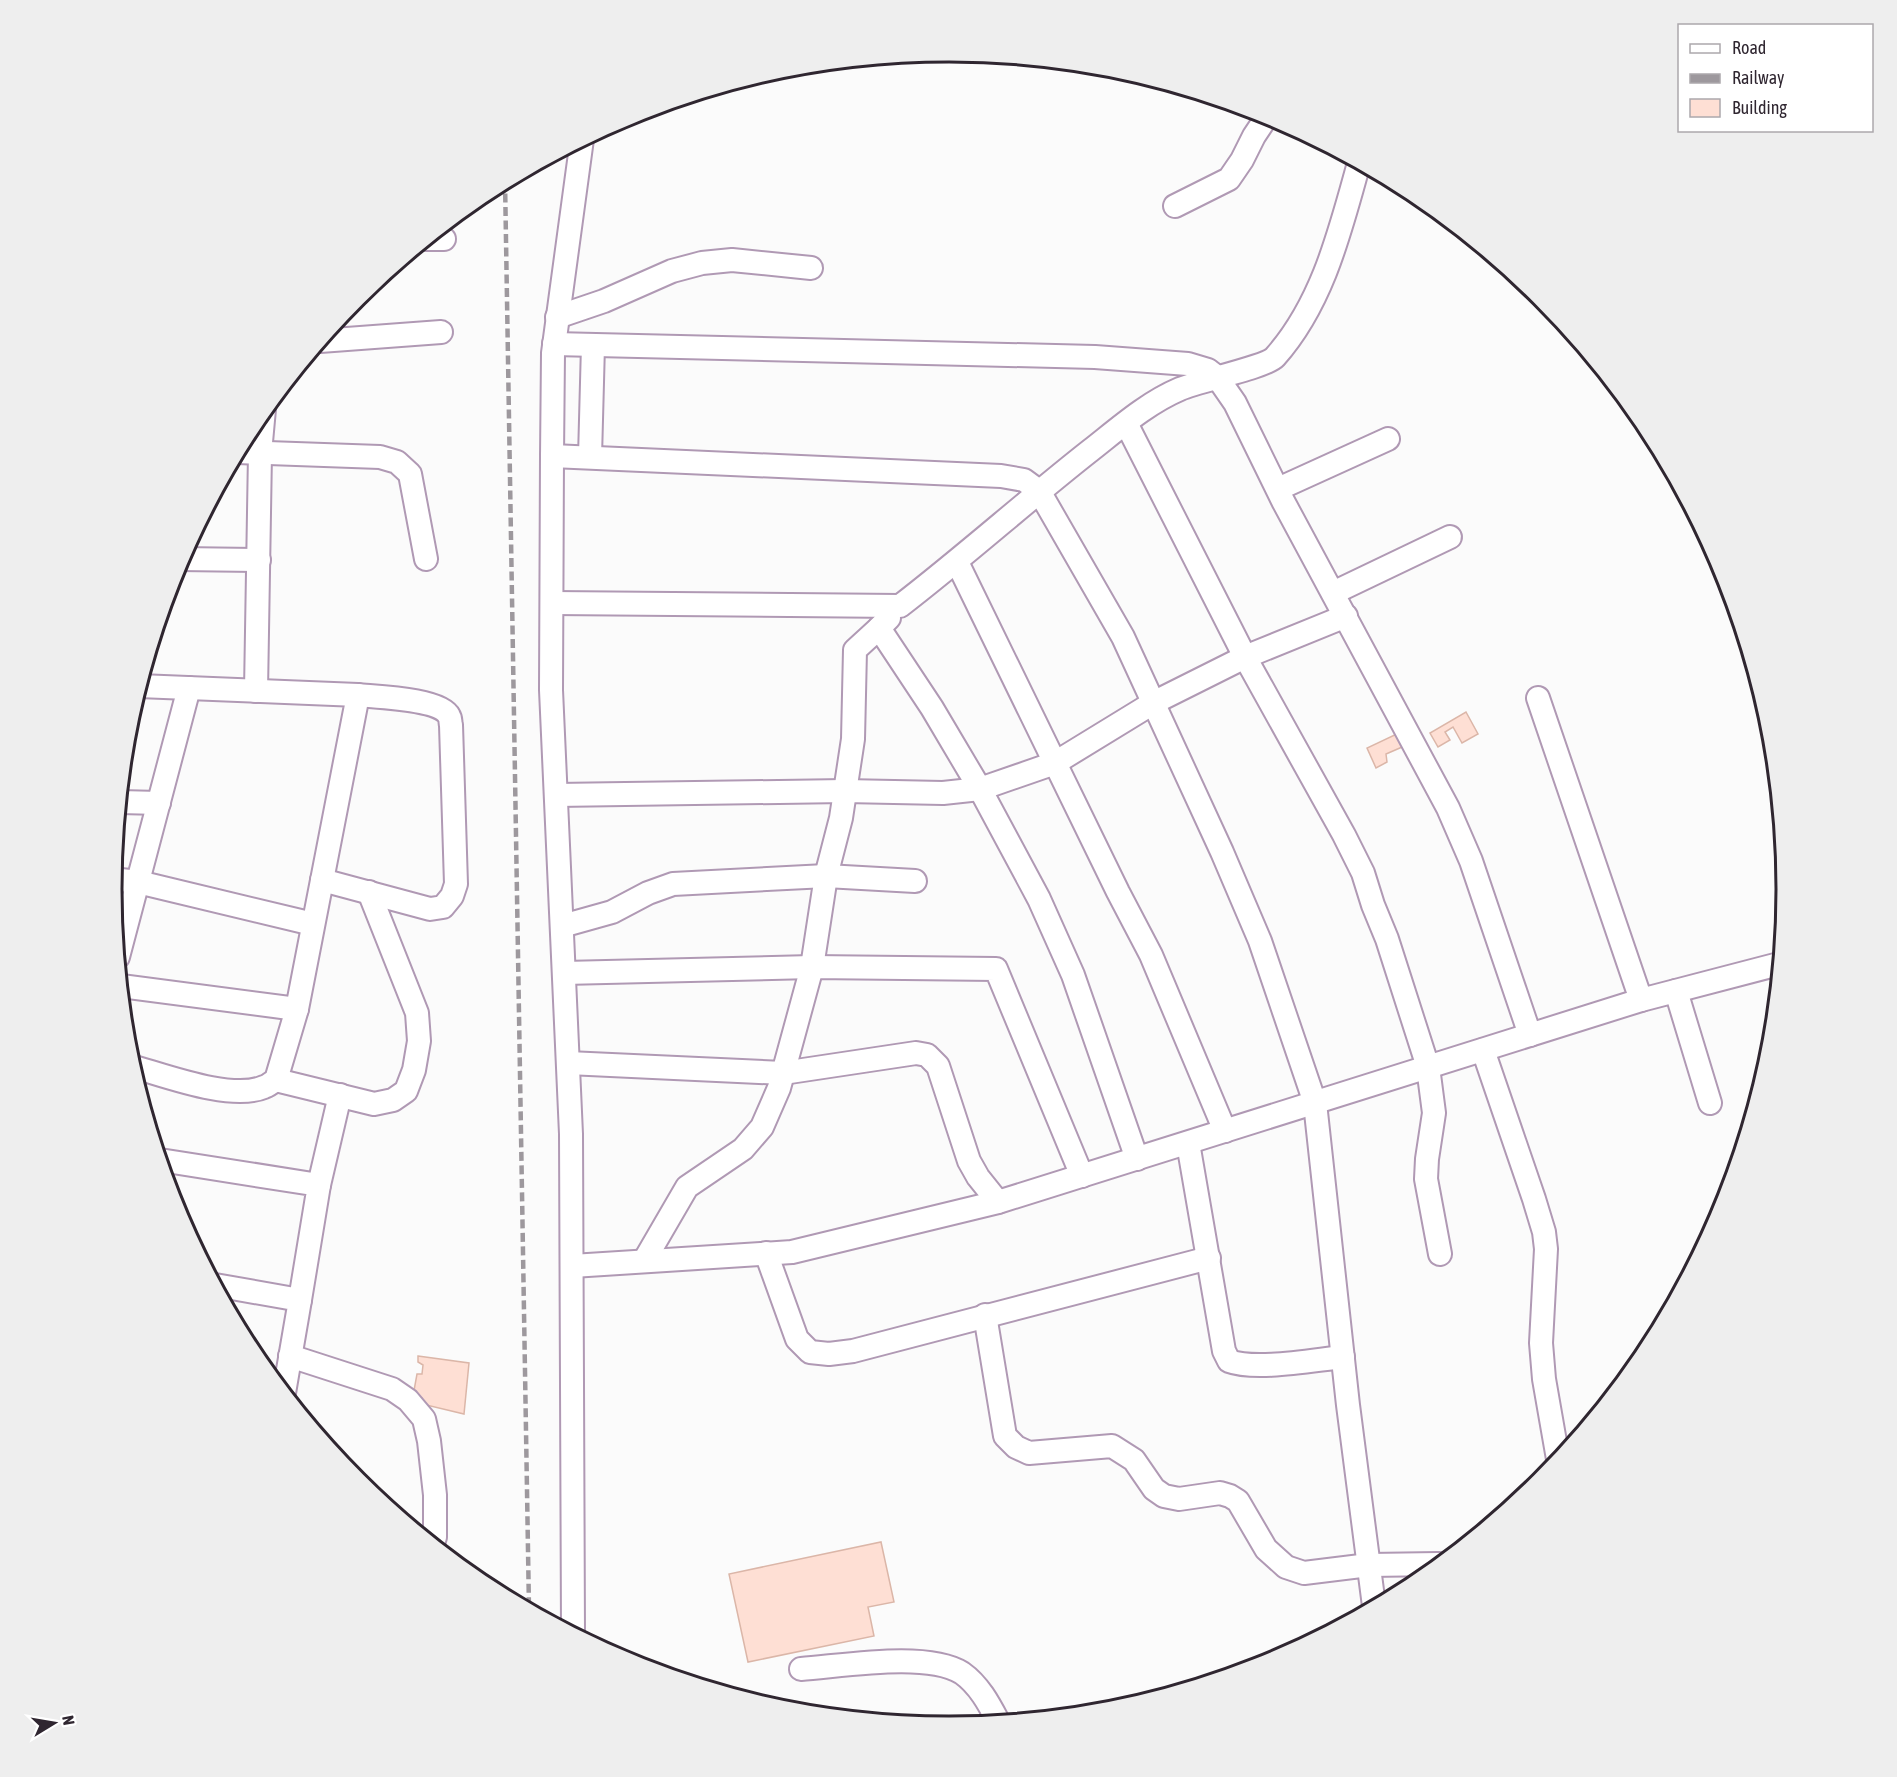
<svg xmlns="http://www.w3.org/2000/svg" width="1897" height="1777" font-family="'Asap Condensed',sans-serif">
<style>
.building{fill:#fedfd4;stroke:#dbb6a8;stroke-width:1.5}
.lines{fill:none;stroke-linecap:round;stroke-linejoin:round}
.minor-casing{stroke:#b099b4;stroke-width:26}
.minor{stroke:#fff;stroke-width:22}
.rail{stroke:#9d989d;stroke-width:4.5;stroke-dasharray:9 4.5;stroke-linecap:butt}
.rim{fill:none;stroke:#2f2630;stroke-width:3}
</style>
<rect width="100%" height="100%" fill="#fbfbfb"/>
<g class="building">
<polygon points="1466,712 1478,734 1462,743 1453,727 1445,732 1450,740 1438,747 1430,733"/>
<polygon points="1403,731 1409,744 1386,754 1387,762 1376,768 1367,748"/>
<polygon points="418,1356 469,1363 464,1414 422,1404 422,1398 413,1396 417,1374 422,1374 423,1365 418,1362"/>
<polygon points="881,1542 894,1602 868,1607 874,1636 748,1662 729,1574"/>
</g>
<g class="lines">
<defs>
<g id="minor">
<polyline points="1175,206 1229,179 1242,160 1254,136 1268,115"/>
<polyline points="426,239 444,239"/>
<polyline points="557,317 604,301 672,271 702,263 732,260 811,268"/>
<polyline points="320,341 441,332"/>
<polyline points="554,344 1095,357 1188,364 1208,370 1217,377 1235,403 1283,501 1448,808 1471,861 1530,1035"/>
<polyline points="1126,423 1245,657 1344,835 1363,873 1373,905 1387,939 1428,1067 1434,1113 1427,1159 1426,1179 1440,1254"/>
<polyline points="237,452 380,457 397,462 410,474 426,559"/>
<polyline points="552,456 1001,476 1024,480 1039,491 1123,637 1222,852 1260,941 1315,1103 1348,1405 1374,1606"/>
<polyline points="590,457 593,345"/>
<polyline points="1278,489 1388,439"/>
<polyline points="179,559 259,560"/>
<polyline points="957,562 1118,892 1151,955 1225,1131"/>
<polyline points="1333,593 1450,537"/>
<path d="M552 603 900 606C965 556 1026 501 1091 450 1119 428 1147 403 1180 389 1198 381 1266 367 1275 357 1323 303 1340 231 1359 163"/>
<polyline points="889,618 879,628 932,708 980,789 1039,899 1073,975 1137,1159"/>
<polyline points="256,691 260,453 264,409"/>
<polyline points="556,795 845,791 943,793 980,789 1055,763 1153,703 1245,657 1346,616"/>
<polyline points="120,802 159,803"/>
<polyline points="112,879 138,882 313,924"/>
<path d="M322 880 430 909 443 907 452 896 456 884 451 725C450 722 451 719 449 716 441 699 377 697 358 695"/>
<polyline points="562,926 612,912 648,893 673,884 826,876 915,881"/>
<polyline points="118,957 189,688"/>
<polyline points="564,973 812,967 996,969 1082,1176"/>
<polyline points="121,986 297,1009"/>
<polyline points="1676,991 1710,1103"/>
<polyline points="1641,1000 1779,964"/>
<polyline points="1483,1050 1534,1199 1544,1232 1546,1249 1541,1343 1544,1379 1558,1459"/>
<polyline points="568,1063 783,1073 916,1053 927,1055 938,1066 969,1161 978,1177 998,1202"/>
<path d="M131 1066C164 1075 231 1101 264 1087 268 1086 272 1082 276 1080L297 1009 358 695 139 686"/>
<polyline points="276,1080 374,1104 393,1100 406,1091 414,1070 419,1041 417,1013 369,892"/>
<path d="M1188 1143 1224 1351 1229 1361C1256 1371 1313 1360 1343 1357"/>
<polyline points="160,1160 319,1185 300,1300"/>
<polyline points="319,1185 340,1095"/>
<polyline points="766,1253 797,1339 810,1352 829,1354 853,1351 1209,1258"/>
<polyline points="644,1261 687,1187 743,1149 762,1127 779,1088 812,967 826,876 841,818 853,739 855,650 879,628"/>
<polyline points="572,1266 792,1252 998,1202 1641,1000 1538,698"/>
<polyline points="215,1285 300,1300 284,1393"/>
<polyline points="985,1315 1005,1436 1016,1447 1029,1453 1112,1446 1134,1460 1154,1489 1164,1496 1179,1499 1220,1493 1230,1496 1238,1501 1266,1549 1286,1567 1304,1573 1369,1565 1439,1564"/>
<polyline points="290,1356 392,1389 408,1400 424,1419 429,1441 435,1495 435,1537 433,1544"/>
<polyline points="573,1633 571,1134 551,690 552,456 553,353 582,139"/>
<path d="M801 1669C843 1666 927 1651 962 1673 979 1685 989 1704 998 1721"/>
</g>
</defs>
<use href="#minor" class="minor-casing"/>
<use href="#minor" class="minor"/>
<polyline class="rail" points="505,180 529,1609"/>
</g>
<path d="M0 0H1897V1777H0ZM122 889a827 827 0 1 1 1654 0a827 827 0 1 1-1654 0Z" fill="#eee" fill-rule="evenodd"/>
<path class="rim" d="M122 889a827 827 0 1 1 1654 0a827 827 0 1 1-1654 0Z"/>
<rect x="1678" y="24" width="195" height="108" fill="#ffffff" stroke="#aca8ac" stroke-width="1.5"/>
<rect x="1690" y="44" width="30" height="9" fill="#ffffff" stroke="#aca8ac" stroke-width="1.5"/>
<text x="1732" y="54" font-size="18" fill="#2f2630">Road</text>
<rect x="1690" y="74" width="30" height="9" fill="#9d989d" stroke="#aca8ac" stroke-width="1.5"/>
<text x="1732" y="84" font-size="18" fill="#2f2630">Railway</text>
<rect x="1690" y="99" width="30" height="18" fill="#fedfd4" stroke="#aca8ac" stroke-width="1.5"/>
<text x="1732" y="114" font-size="18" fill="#2f2630">Building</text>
<g transform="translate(54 1723) rotate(79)" stroke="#ffffff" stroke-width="4.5" paint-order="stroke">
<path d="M0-4.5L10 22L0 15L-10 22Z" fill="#2f2630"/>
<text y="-9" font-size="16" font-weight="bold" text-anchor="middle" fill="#2f2630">N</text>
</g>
</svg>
